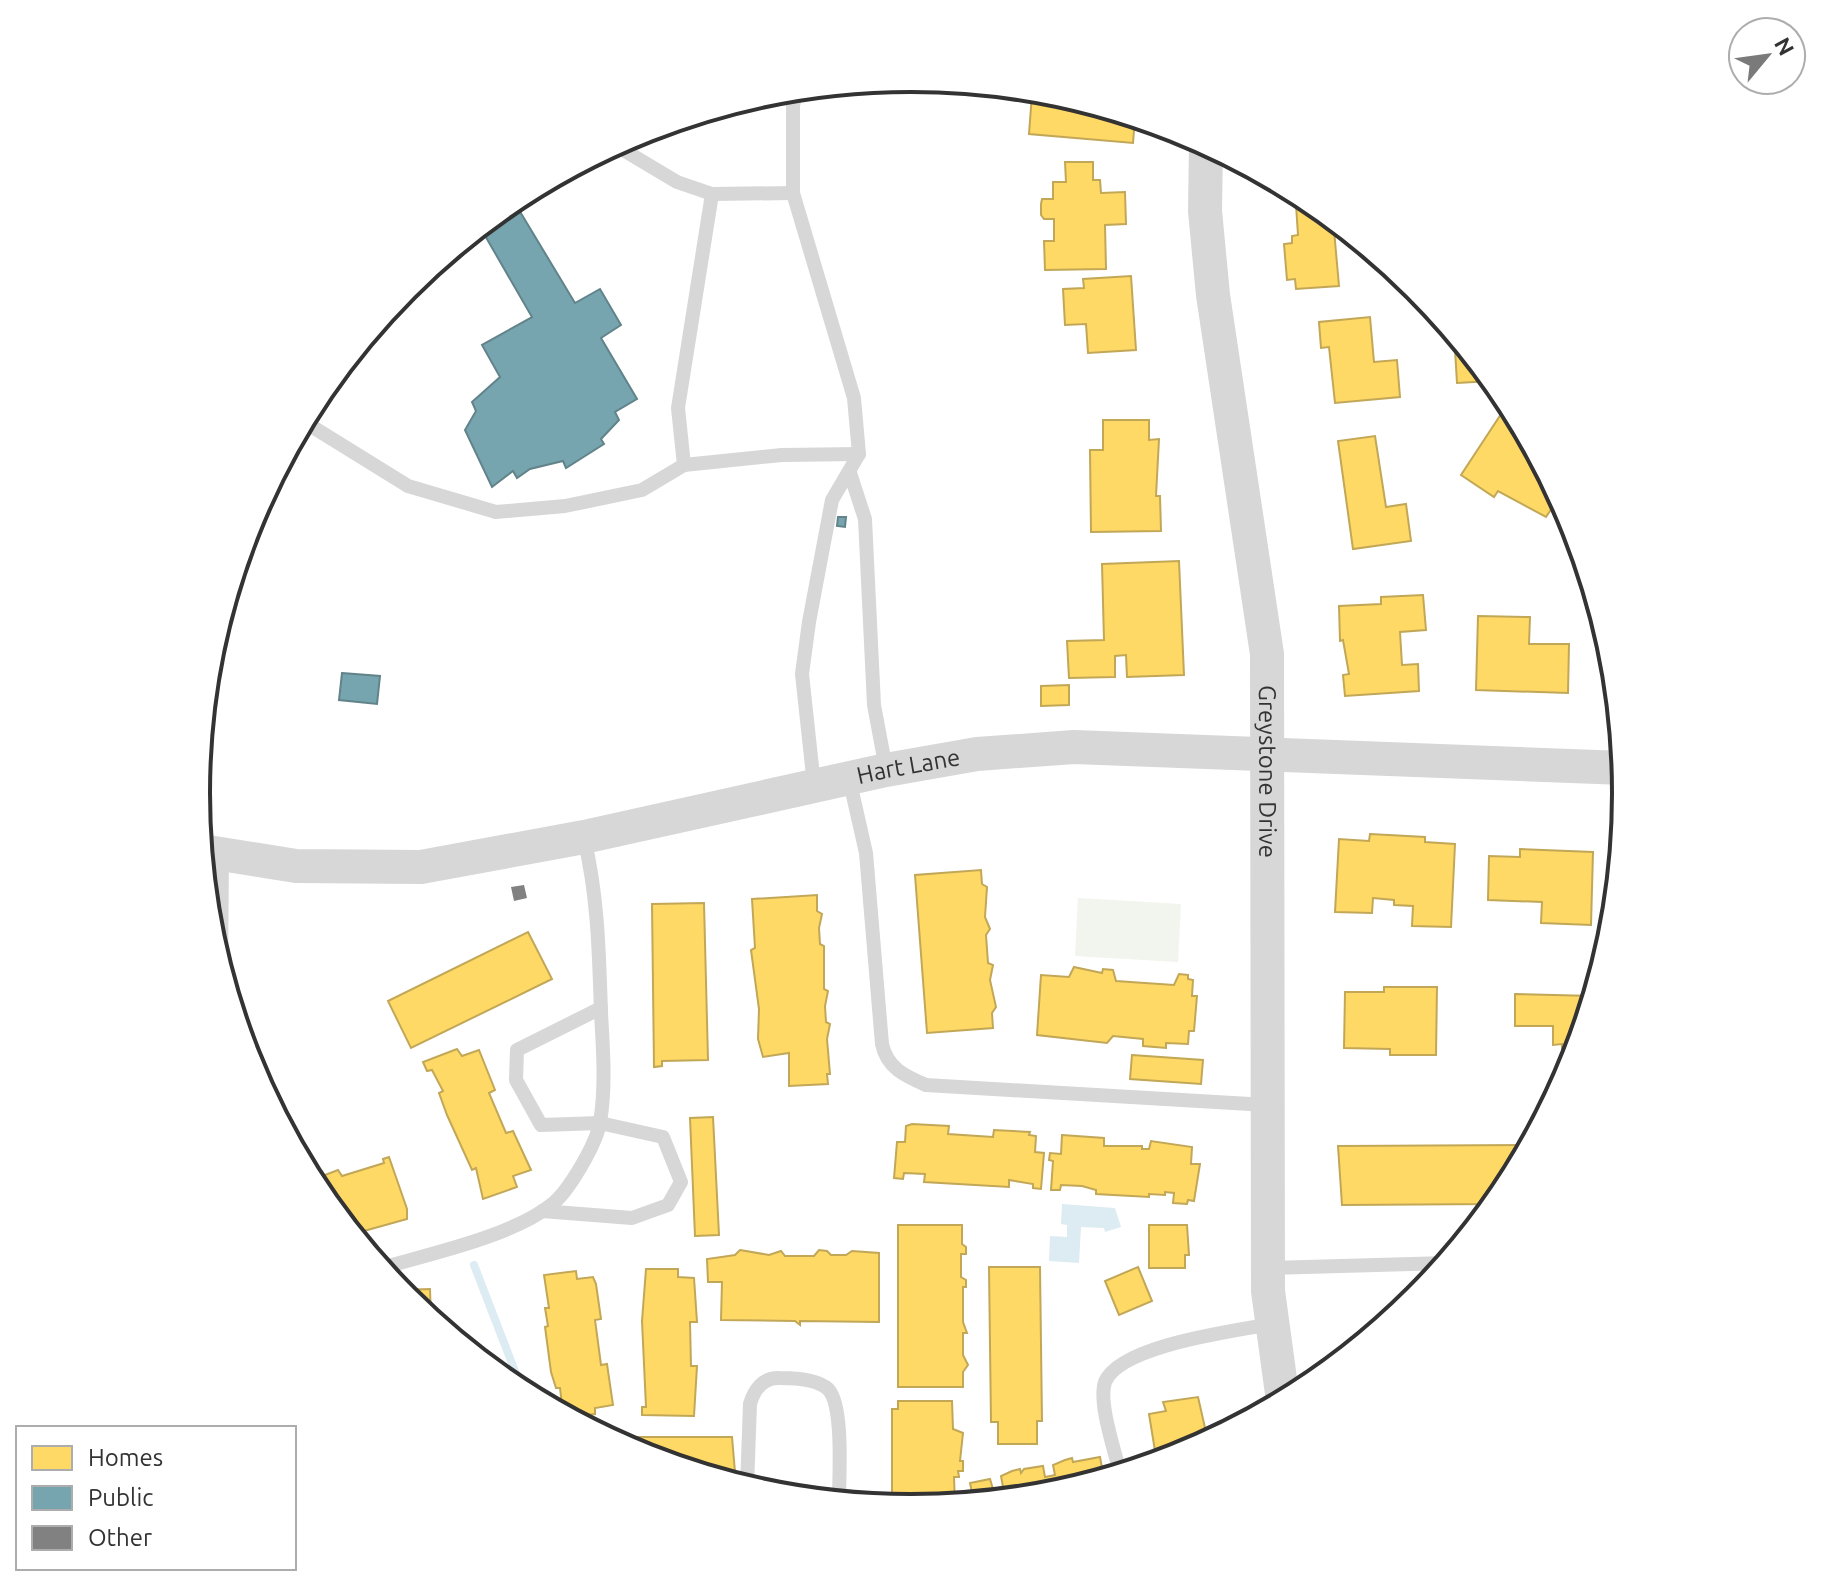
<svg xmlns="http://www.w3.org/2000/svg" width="1823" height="1586" font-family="Ubuntu,sans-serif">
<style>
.green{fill:#f1f5ed}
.water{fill:#ddebf3}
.homes{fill:#ffd966;stroke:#c2a757;stroke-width:2}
.public{fill:#76a5af;stroke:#62838a;stroke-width:2}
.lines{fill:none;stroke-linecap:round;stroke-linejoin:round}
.stream{stroke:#ddebf3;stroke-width:8}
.building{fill:#818181}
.service{stroke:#d7d7d7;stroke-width:14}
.tertiary{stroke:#d7d7d7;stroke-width:34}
.labels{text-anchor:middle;stroke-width:8;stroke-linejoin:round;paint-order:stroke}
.street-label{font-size:24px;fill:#333;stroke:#fff}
.rim{fill:none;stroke:#333;stroke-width:4}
</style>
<rect width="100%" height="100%" fill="#fff"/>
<polygon class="green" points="1078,898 1181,904 1178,962 1075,956"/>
<polygon class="water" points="1062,1204 1115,1208 1121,1227 1105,1232 1104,1228 1081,1227 1079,1263 1049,1261 1050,1236 1067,1237 1067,1225 1061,1224"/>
<g class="homes">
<polygon points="1032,94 1065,96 1135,117 1133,143 1029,134"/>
<polygon points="1065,162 1093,162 1093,180 1100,180 1101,193 1125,192 1126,224 1105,225 1106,269 1045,270 1044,241 1054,241 1054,219 1044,219 1041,215 1041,204 1042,199 1053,199 1053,182 1066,182"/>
<polygon points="1315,203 1333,219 1339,286 1296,289 1295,279 1287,280 1284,244 1292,243 1292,236 1298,235 1296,205"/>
<polygon points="1131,276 1136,350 1088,353 1086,324 1065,325 1063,289 1084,288 1083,279"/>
<polygon points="1370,317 1374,362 1397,360 1400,397 1335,403 1329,347 1321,348 1319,322"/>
<polygon points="1454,333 1492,379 1492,381 1457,383"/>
<polygon points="1509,402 1560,496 1546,517 1498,491 1494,497 1461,475"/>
<polygon points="1103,420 1149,420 1149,440 1159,439 1156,496 1160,496 1161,531 1091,532 1090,450 1103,450"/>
<polygon points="1375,436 1386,507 1406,504 1411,541 1353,549 1338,441"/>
<polygon points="1179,561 1184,675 1127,677 1126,655 1115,656 1115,677 1069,678 1067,641 1104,640 1102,564"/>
<polygon points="1423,595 1426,630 1400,632 1402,665 1418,664 1419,691 1345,696 1343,675 1349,674 1343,640 1340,641 1339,606 1381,604 1381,597"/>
<polygon points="1478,616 1530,617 1529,644 1569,644 1568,693 1476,690"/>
<polygon points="1069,685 1069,705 1041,706 1041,686"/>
<polygon points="1370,834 1425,837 1425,842 1455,844 1451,927 1412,926 1413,906 1394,905 1394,900 1373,898 1372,913 1335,912 1339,839 1369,841"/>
<polygon points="1520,849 1593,852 1591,925 1541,923 1542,902 1488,900 1489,856 1520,857"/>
<polygon points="1608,864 1619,864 1614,921 1605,921"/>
<polygon points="981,870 982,884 987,887 985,917 990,929 986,935 988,963 993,965 990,980 996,1007 992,1013 993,1028 927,1033 915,875"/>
<polygon points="817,895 817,911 822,914 819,928 820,944 824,946 824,989 828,991 825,1006 826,1022 830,1024 827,1039 830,1074 827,1074 828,1084 789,1086 789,1053 763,1057 758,1039 759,1009 751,950 755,948 752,899"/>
<polygon points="704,903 708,1060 662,1061 662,1066 654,1067 652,904"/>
<polygon points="528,932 552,979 411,1048 388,1001"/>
<polygon points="1074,967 1102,973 1103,969 1113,970 1116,981 1174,985 1179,974 1188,975 1188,979 1193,980 1192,996 1197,996 1194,1031 1189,1031 1188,1044 1166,1043 1166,1048 1143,1046 1143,1039 1113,1036 1107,1043 1037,1035 1041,975 1069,977"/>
<polygon points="1384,987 1437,987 1436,1055 1390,1055 1390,1049 1344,1048 1345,992 1384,992"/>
<polygon points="1515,994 1593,996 1572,1067 1562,1085 1562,1044 1553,1045 1553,1026 1515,1026"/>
<polygon points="457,1049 462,1056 479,1050 495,1090 489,1093 506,1133 513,1131 531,1170 513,1176 517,1187 483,1199 476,1168 472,1170 447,1115 439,1093 443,1091 432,1070 427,1071 423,1062"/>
<polygon points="1132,1055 1203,1060 1201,1084 1130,1079"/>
<polygon points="713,1117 719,1235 695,1236 690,1118"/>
<polygon points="912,1124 949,1126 948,1134 993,1137 994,1130 1030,1132 1029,1135 1036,1136 1035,1152 1044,1153 1041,1189 1033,1188 1033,1184 1009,1180 1009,1187 924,1182 925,1174 904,1173 903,1179 894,1178 897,1142 905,1142 906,1126"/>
<polygon points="1062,1135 1104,1138 1104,1146 1142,1146 1142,1149 1149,1149 1151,1141 1192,1147 1191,1164 1200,1164 1194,1201 1188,1200 1187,1204 1173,1203 1174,1193 1165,1192 1165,1195 1149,1194 1149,1197 1096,1194 1096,1190 1082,1186 1061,1185 1060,1190 1051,1190 1053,1161 1049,1160 1050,1153 1061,1154"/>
<polygon points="1530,1145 1495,1204 1342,1205 1338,1146"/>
<polygon points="389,1157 407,1209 407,1219 353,1234 312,1180 338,1170 342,1176 384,1163 383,1159"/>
<polygon points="898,1225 962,1225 962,1244 966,1247 966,1254 961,1254 961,1277 966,1280 966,1287 963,1287 963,1322 967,1333 963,1333 963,1355 968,1365 963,1372 963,1387 898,1387"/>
<polygon points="1149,1225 1187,1225 1189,1255 1185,1255 1185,1268 1149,1268"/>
<polygon points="367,1238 368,1240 372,1257 358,1240"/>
<polygon points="740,1250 769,1255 781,1251 785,1256 814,1256 819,1250 827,1251 831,1255 846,1255 852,1251 879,1253 879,1322 800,1321 800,1325 795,1321 721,1320 722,1282 708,1282 707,1259 735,1255"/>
<polygon points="989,1267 1040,1267 1042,1421 1037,1421 1037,1444 998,1444 998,1422 991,1422"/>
<polygon points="1138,1267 1152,1301 1119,1315 1105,1281"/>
<polygon points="646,1269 678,1269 678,1277 694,1278 697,1322 690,1322 691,1366 697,1366 694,1416 642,1415 642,1407 646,1407 642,1321"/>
<polygon points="576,1271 577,1279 593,1277 596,1284 601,1319 595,1320 601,1365 607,1364 613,1405 595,1408 595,1414 570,1417 563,1414 560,1388 556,1388 551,1372 545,1327 548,1326 545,1308 549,1308 544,1275"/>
<polygon points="430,1289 431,1319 399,1290"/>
<polygon points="1198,1397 1208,1441 1165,1460 1164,1455 1156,1457 1149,1414 1166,1411 1163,1402"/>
<polygon points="898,1401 952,1401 953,1429 963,1433 960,1461 963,1461 963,1471 958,1471 959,1477 954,1477 955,1504 911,1508 900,1507 900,1501 892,1501 892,1409 898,1409"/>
<polygon points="607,1437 732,1437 735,1472 726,1472 726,1480 637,1453"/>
<polygon points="1100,1457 1104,1478 1051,1494 974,1502 970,1483 990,1479 993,1489 1003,1487 1001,1476 1012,1471 1020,1469 1021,1473 1024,1469 1043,1466 1045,1477 1055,1475 1053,1465 1065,1460 1072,1458 1073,1462"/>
</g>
<g class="public">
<polygon points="513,200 575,303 600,289 621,325 601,338 637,399 615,412 619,420 601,439 604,444 566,468 563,461 530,469 517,478 513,471 492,487 465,430 476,411 472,402 500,377 482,345 532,317 480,227"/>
<polygon points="838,517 846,517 845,527 837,526"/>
<polygon points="342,673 380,676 377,704 339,700"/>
</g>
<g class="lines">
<polyline class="stream" points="474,1265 523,1392"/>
</g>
<polygon class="building" points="524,885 527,898 514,901 511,887"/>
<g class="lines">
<g class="service">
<polyline points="798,89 793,105 793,193 854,398 859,454 832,500 809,622 802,674 814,785"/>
<polyline points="615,145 677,182 712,194 678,408 684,465 782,455 859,454"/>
<polyline points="712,194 793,193"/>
<polyline points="303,421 408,486 496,512 565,506 642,490 684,465"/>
<polyline points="850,473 865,519 874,705 886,769"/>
<path d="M849 778 866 853 882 1044C887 1068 905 1076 926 1085L1267 1105"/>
<polyline points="221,968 222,855"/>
<polyline points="542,1211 632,1218 668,1205 681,1182 663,1137 600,1123 541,1125 516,1080 517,1050 601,1008"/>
<path d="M381 1268C430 1254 512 1236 551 1205 568 1193 597 1143 600 1122 606 1088 603 1048 601 1013 599 953 598 896 584 838"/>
<polyline points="1268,1268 1447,1263"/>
<path d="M1120 1473C1115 1451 1098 1403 1105 1382 1120 1345 1235 1331 1271 1324"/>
<path d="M747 1487 750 1404C754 1390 763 1377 780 1378 794 1378 817 1379 828 1389 844 1405 839 1477 839 1501"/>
</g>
<g class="tertiary">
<path id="s1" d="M1206 144 1205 211 1213 295 1267 654 1268 1291 1283 1401"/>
<path id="s2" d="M202 851 296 866 421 867 584 837 886 770 977 754 1074 747 1624 768"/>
</g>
</g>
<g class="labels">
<g class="street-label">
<text dy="8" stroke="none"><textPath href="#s2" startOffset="718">Hart Lane</textPath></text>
<text dy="8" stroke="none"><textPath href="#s1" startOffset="632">Greystone Drive</textPath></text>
</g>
</g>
<path d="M0 0H1823V1586H0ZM210 793a701 701 0 1 1 1402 0a701 701 0 1 1-1402 0Z" fill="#fff" fill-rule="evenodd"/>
<path class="rim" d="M210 793a701 701 0 1 1 1402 0a701 701 0 1 1-1402 0Z"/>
<rect x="16" y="1426" width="280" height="144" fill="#ffffff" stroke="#adadad" stroke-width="2"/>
<rect x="32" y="1446" width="40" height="24" fill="#ffd966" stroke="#adadad" stroke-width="2"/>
<text x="88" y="1466" font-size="24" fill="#333333">Homes</text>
<rect x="32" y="1486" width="40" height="24" fill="#76a5af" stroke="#adadad" stroke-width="2"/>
<text x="88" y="1506" font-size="24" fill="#333333">Public</text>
<rect x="32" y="1526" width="40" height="24" fill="#818181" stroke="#adadad" stroke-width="2"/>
<text x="88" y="1546" font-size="24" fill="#333333">Other</text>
<g transform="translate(1767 56) rotate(61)"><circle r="38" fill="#ffffff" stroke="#adadad" stroke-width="2"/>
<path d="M0-6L14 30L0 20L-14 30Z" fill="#7a7a7a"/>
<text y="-12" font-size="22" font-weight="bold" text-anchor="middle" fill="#333333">N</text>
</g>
</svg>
